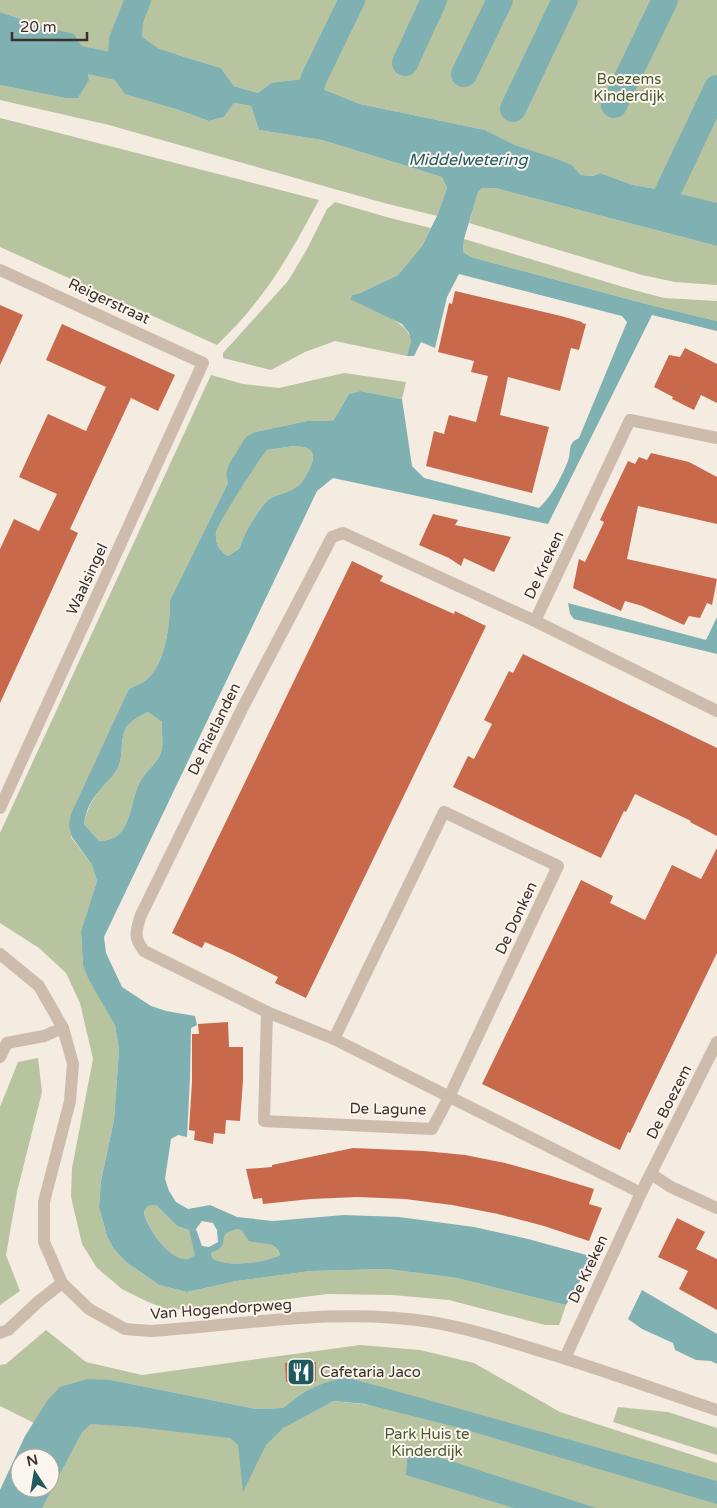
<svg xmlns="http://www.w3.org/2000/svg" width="717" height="1508" font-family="'Varela Round',sans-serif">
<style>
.green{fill:#b8c4a0}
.water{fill:#7fb0b2;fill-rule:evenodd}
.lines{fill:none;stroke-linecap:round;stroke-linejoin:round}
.canal{stroke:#7fb0b2;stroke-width:26}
.building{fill:#c8694b}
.minor{stroke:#cdbbac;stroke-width:12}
.labels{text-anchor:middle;stroke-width:4;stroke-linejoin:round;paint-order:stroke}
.park-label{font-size:15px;fill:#4a5a2e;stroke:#fbf5ee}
.street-label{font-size:15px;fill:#3b302b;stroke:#fbf5ee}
.poi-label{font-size:15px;fill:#3b302b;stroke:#fbf5ee;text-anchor:start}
.water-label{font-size:16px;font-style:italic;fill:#1f5a5e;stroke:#fbf5ee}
</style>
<rect width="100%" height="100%" fill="#f4ebe1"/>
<g class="green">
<polygon points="0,0 717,0 717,204 668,191 633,185 600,173 593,176 581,175 572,165 515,145 485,130 360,104 325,90 323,87 271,83 258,93 234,86 221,68 179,55 111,39 173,108 209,121 224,117 234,103 251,106 259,130 322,140 442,177 447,188 437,216 384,203 109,125 0,100 0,85 65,98 78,98 89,79 86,53 41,26 0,12"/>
<path d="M0 118 28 125 319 200C300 235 281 271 256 302 244 318 230 332 217 345L0 247Z"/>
<polygon points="482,188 495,188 717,246 717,285 675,282 642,275 469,223 478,192"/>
<path d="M335 202 390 218 431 228 422 246 398 275 360 293 352 295 350 298C367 308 409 320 411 341 412 345 408 352 407 356L335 341 305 352 271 370 223 358V353L288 281 306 251 327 209Z"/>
<polygon points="464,239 630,289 664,298 717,301 717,321 654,306 471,257 463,252"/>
<path d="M344 373 406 382 402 399 360 391 349 394 333 421H307L255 432 226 475 228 483 170 600C170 623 166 666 146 680 141 684 134 686 129 689L71 837 92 865 97 881 81 931 83 966 115 1025 119 1050 114 1120 101 1181 99 1207 107 1236 113 1248 126 1262 159 1285 187 1292 237 1281 310 1271 387 1269 457 1278 566 1305 559 1325H545L449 1300 392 1295 327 1294 204 1310 167 1309 148 1302 122 1289 97 1268 82 1244 71 1197 72 1168 93 1059 80 1003 66 973 39 948 0 923V833L211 375 243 384 279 388Z"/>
<path d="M294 446C312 447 318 452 309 470 306 476 302 484 295 488 286 494 275 494 267 501 258 510 242 536 240 548L228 556C219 550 215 544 216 534 217 522 258 460 267 450Z"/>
<path d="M148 712 162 722C161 732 164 741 161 752 157 764 147 770 141 780 128 802 134 841 99 841L84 824C87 810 91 801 100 790 107 781 117 774 120 762 123 751 120 739 126 728 131 720 140 716 148 712Z"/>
<polygon points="38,1058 42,1092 17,1192 6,1255 20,1291 0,1305 0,1107 18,1062"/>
<path d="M156 1205 177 1226 189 1230 196 1255C193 1256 191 1258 189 1259 170 1263 145 1226 144 1210L148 1206Z"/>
<path d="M238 1229 242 1231 253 1242C264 1244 277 1241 280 1255 266 1263 226 1268 212 1258L211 1253C231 1244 215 1234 238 1229Z"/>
<polygon points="46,1330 86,1362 142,1375 360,1345 420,1350 474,1363 560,1412 717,1463 717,1508 25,1508 50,1488 73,1423 282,1429 334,1401 370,1405 377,1386 346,1377 304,1392 283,1408 256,1409 111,1380 47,1401 34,1423 0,1406 0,1365 6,1364"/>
<polygon points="618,1407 668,1412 717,1428 717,1455 613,1422"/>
</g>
<g class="water">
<path d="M141 0H151L143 19 142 37 159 49 221 68 234 86 258 93 271 83 314 78 325 90 360 104 485 130 515 145 554 158 572 165 581 175 593 176 600 173 633 185 668 191 717 203V246L495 188H482L478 192 464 239 463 252 471 257 654 306 717 321V331L652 315 548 524 333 478 317 491 104 937 106 953 122 987 151 1006 166 1011 195 1016 197 1025 191 1028 190 1077 187 1137 178 1135 171 1139 165 1179 169 1191 176 1202 188 1209 210 1205 237 1217 273 1221 344 1215 399 1217 474 1227 528 1239 594 1257 566 1305 457 1278 387 1269 310 1271 237 1281 187 1292 159 1285 126 1262 113 1248 107 1236 99 1207 101 1181 114 1120 119 1050 115 1025 89 980 83 966 81 931 97 881 92 865 72 837 69 826 71 814 129 689C134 686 141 684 146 680 166 665 170 623 170 600L228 483 226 475 229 464 246 437 255 432 307 421H333L349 394 360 391 402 399 412 466 424 478 539 508C552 496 561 478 568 461 572 452 566 444 579 438L627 322 622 316 459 274 447 297 435 348 421 342 414 356H407L411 342 409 333 402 324 350 299 352 295 360 293 398 275 422 246 437 216 447 188 442 177 322 140 259 130 251 106 234 103 224 117 209 121 173 108 125 94 114 79 110 69 111 39 122 40ZM294 446C312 447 318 452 309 470 306 476 302 484 295 488 286 494 275 494 267 501 258 510 242 536 240 548L228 556C219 550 215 544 216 533 217 524 259 459 267 450ZM148 712 162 722C161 732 164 741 161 752 157 764 147 770 141 780 128 802 134 841 99 841L84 824C86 810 91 800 100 790 107 781 117 774 120 762 123 751 120 739 126 728 131 720 140 716 148 712ZM156 1205 177 1226 189 1230 195 1255C193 1256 191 1258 188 1259 170 1262 145 1226 144 1211L148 1206ZM202 1221 213 1223 217 1230 218 1242 209 1247 202 1246 196 1229ZM238 1229 242 1231 249 1241C260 1245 277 1240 280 1255 266 1263 226 1268 212 1258L211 1253C213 1252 216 1251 219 1249 229 1241 216 1234 238 1229Z"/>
<polygon points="0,12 41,26 74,34 86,53 89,80 78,98 65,98 0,85"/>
<polygon points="568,603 706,640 717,617 717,654 574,619 570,614"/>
<polygon points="642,1290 717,1334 717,1364 711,1361 696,1360 675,1350 673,1343 642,1329 628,1319"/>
<path d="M346 1377 717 1481V1504L460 1428 365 1404 334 1401 282 1429 266 1445 243 1492 238 1445 230 1438 137 1427 91 1424 82 1432 42 1508H0V1490L25 1436 47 1401 60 1387 87 1379 111 1380 256 1409 283 1408 304 1392 324 1383ZM20 1458H50V1488H20Z"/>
<polygon points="417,1450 596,1508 514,1508 406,1475 407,1459"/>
</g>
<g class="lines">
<g class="canal">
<polyline points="0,42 146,73"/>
<polyline points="405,63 434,0"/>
<polyline points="120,68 122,40 138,0"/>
<polyline points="464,74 500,0"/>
<polyline points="614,105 665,0"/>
<polyline points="305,108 314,78 352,0"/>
<polyline points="513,109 565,0"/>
<polyline points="660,208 717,88"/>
</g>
</g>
<g class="building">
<polygon points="455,291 561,316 582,322 582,323 586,324 579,350 571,348 560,391 508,377 500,415 549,427 532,493 426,466 434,431 444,434 449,415 476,422 488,376 471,372 474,361 438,352 449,303 452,304"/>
<polygon points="0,305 23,315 0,365"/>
<polygon points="62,324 175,375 158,411 131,398 70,529 78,533 0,703 0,549 14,519 39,531 57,494 19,477 48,414 86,431 106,387 46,360"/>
<polygon points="685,348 717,364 717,403 701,395 694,410 672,399 673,397 654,387 669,355 680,357"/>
<polygon points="651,453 689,462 717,477 717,524 638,506 627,559 717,579 712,605 707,603 700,618 689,616 684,625 642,606 625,601 621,611 573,588 579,559 585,562 604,522 600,520 628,461 635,464 639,457 647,460"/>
<polygon points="433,514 458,520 455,525 511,537 494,572 464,558 461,566 449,558 419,545"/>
<polygon points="352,561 383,576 380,581 454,614 455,611 486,626 306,998 275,983 278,977 232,954 205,942 202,948 172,933"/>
<polygon points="523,654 717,748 717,836 690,822 691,821 635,794 626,812 624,811 601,858 453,787 468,756 474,759 492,724 484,720 509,671 513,673"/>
<polygon points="717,848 717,953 639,1114 630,1133 628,1132 620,1150 482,1084 581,880 613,896 610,903 645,920 672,865 701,879"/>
<polygon points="228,1022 229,1047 243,1047 243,1080 240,1121 226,1120 225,1134 214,1133 213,1144 194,1140 195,1131 189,1130 192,1082 192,1034 199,1034 198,1024"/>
<polygon points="353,1148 424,1151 465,1155 505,1163 548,1175 594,1189 589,1204 602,1208 589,1241 544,1226 498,1214 452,1205 405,1199 358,1197 311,1199 263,1204 262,1198 253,1199 246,1169 272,1167 272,1165"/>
<polygon points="677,1218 705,1232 696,1249 717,1259 717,1310 679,1289 688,1271 658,1257"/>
<polygon points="316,1362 316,1381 286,1382 285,1363"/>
</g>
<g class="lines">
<g class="minor">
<polyline points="0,270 203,363 0,808"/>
<polyline points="717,438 630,420 535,621 717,711"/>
<path d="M535 621 343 533 332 537 242 709 141 915C136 931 133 937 144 951L267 1012 334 1039 641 1193"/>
<path d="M0 954 39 986 63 1028 73 1064 70 1101 44 1202V1242L62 1283 89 1309 125 1329 151 1331C243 1325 338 1307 431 1322 467 1328 502 1339 537 1350 598 1368 657 1390 717 1410"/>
<polyline points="267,1012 264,1121 432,1129 449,1097 558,866 444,812 334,1039"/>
<polyline points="0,1057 7,1043 44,1036 63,1028"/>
<polyline points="651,1174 671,1187 717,1208"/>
<polyline points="0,1333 8,1330 39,1301 62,1283"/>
<polyline points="565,1358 641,1193 717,1042"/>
</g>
</g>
<defs>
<symbol id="restaurant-square" viewBox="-11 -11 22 22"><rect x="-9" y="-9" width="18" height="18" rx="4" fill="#1f5a5e" stroke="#fbf5ee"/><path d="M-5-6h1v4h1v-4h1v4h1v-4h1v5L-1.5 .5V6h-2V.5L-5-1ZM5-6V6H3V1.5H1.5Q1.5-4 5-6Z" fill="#fff"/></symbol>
</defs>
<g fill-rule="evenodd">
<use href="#restaurant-square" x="285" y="1356" width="32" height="32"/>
</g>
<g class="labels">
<g class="park-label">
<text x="629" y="84">Boezems<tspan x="629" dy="17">Kinderdijk</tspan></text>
<text x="427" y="1439">Park Huis te<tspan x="427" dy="17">Kinderdijk</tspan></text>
</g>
<g class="street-label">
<text transform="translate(109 301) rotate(25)" y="5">Reigerstraat</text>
<text transform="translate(544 565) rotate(-65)" y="5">De Kreken</text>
<text transform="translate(87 579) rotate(-65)" y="5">Waalsingel</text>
<text transform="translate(214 729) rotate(-64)" y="5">De Rietlanden</text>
<text transform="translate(516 918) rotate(-65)" y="5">De Donken</text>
<text transform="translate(669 1102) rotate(-63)" y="5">De Boezem</text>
<text transform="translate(388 1109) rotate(1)" y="5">De Lagune</text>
<text transform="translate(588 1269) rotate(-65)" y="5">De Kreken</text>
<text transform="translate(221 1309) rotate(-4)" y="5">Van Hogendorpweg</text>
</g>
<g class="poi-label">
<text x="320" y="1377">Cafetaria Jaco</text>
</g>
<g class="water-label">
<text x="468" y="165">Middelwetering</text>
</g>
</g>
<g transform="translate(35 1473) rotate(348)"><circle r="24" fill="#fbf5ee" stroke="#aea6a0"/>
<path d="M0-4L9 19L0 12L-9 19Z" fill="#1f5a5e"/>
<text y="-8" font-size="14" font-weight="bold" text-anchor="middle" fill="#3b302b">N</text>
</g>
<path d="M12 32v8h75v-8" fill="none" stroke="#3b302b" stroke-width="2.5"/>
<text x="20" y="32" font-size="15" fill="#3b302b" stroke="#fbf5ee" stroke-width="4" paint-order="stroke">20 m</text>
</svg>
